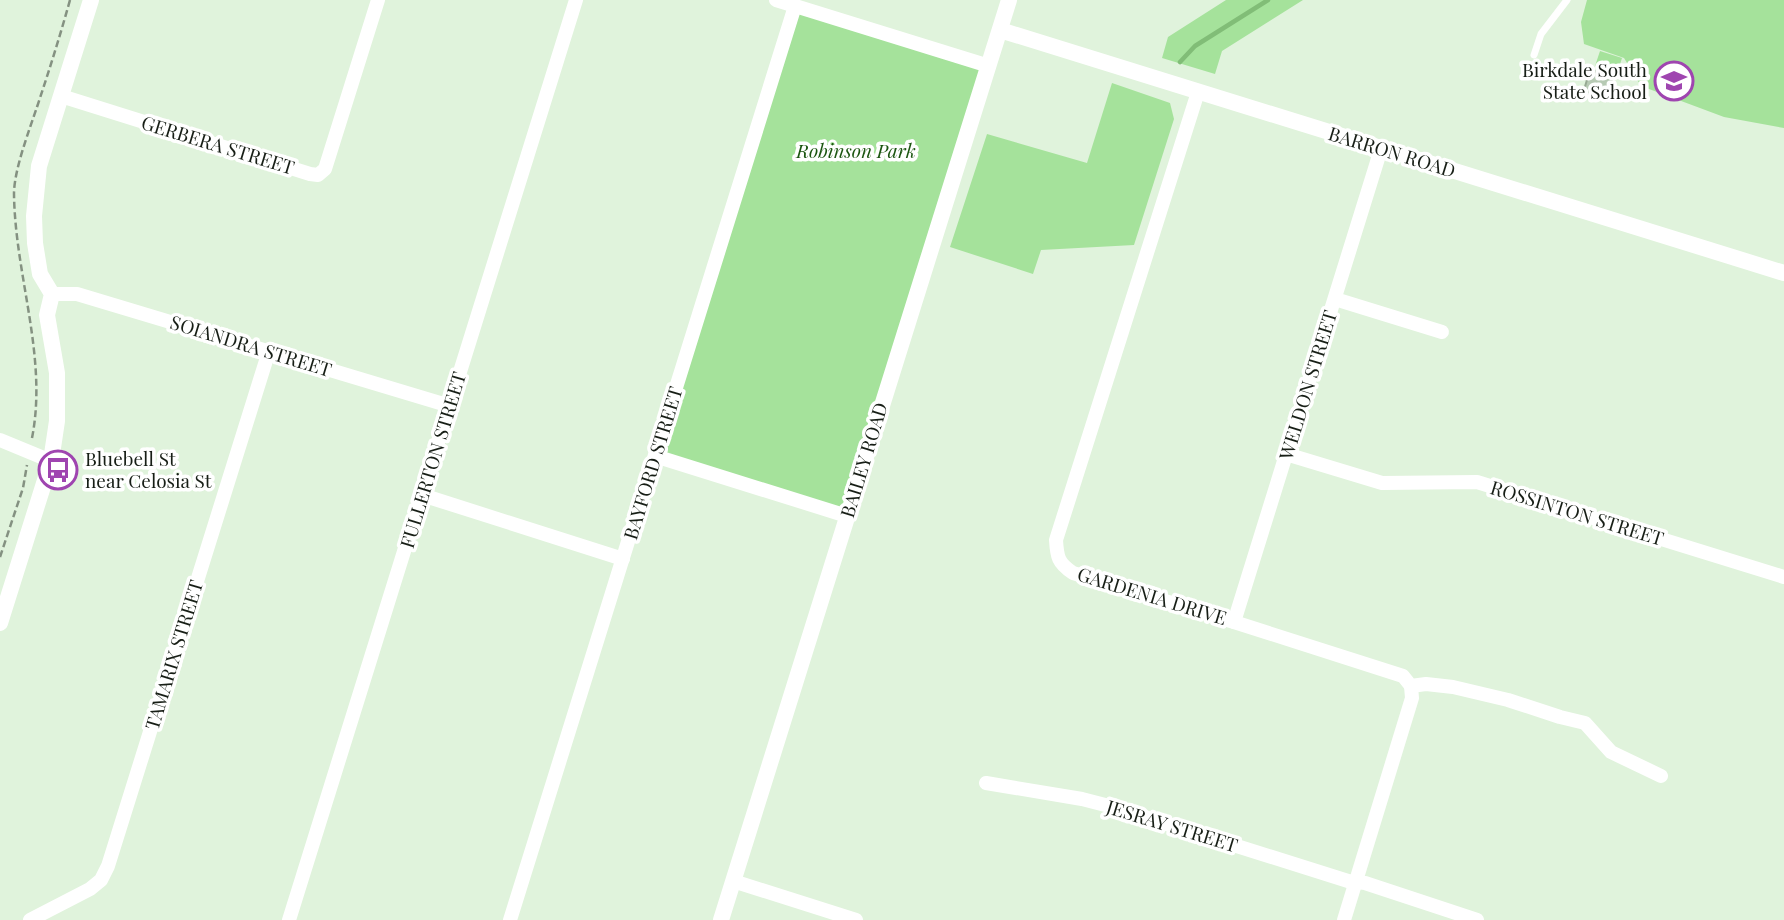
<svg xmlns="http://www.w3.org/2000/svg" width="1784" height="920" font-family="'Playfair Display',serif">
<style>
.green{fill:#a5e29b}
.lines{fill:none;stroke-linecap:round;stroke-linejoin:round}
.stream{stroke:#81bd77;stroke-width:4.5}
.building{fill:#b7cab4;stroke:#97a993;stroke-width:2}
.path{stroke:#849181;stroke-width:2.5;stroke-dasharray:7 3.5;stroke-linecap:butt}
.service{stroke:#fff;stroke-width:7}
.minor{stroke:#fff;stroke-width:14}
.tertiary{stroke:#fff;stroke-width:16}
.labels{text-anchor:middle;stroke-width:7;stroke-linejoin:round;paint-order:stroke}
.poi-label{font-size:19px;fill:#171e16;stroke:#fff;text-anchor:end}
.street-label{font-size:19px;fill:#171e16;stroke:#fff}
.park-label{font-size:19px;font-style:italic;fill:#1b5510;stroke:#fff}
</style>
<rect width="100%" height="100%" fill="#e0f3dc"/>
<g class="green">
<polygon points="1226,0 1303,0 1222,51 1215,74 1162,58 1168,37"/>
<polygon points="1587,0 1784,0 1784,128 1724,117 1641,86 1624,58 1584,44 1581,22"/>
<polygon points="795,6 989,66 847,516 655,456"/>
<polygon points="1600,51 1622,58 1617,74 1595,66"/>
<polygon points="1112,83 1170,103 1174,119 1134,245 1041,250 1033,274 950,247 987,134 1087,163"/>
</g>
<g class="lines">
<polyline class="stream" points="1180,62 1195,46 1268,0"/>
</g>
<polygon class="building" points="1590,70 1613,77 1606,101 1583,93"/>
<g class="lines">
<g class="path">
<path d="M32 438C48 357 15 276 14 194 14 170 29 131 37 107 49 71 60 36 70 0"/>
<polyline points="0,557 23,488 27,465"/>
</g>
<polyline class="service" points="1534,55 1541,34 1567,0"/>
<g class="minor">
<polyline points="776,0 989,66"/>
<path d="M1198 92 1056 540C1057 557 1058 563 1073 573L1234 622 1403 676 1411 686 1426 684 1453 687 1508 700 1560 717 1585 723 1611 752 1661 776"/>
<polyline points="61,96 310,174 318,175 325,169 378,0"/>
<polyline points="52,294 77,294 450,406"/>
<polyline points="1335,299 1442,332"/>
<polyline points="0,440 51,461"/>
<polyline points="1286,454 1382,483 1477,482 1784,577"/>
<polyline points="655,456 847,516"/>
<polyline points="422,495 623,559"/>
<polyline points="1234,622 1381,149"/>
<polyline points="986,783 1082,799 1113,807 1348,881 1365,883 1477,920"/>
<polyline points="733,881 856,920"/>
<polyline points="30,920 90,889 101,880 108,866 269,351"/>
<polyline points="289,920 576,0"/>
<polyline points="510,920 795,6"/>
<polyline points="1344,920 1412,698 1411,686"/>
</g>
<g class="tertiary">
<polyline points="1000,30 1784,273"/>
<polyline points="0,623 51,461 57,421 57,373 47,315 52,294 40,274 35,243 34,216 39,166 91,0"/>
<polyline points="721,920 1009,0"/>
</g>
</g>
<defs>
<symbol id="school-ring" viewBox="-11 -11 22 22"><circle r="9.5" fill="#fff" stroke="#9f45b0" stroke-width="1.5"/><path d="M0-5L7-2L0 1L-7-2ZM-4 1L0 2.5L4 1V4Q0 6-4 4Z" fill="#9f45b0"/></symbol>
<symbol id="bus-ring" viewBox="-11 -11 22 22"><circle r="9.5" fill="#fff" stroke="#9f45b0" stroke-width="1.5"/><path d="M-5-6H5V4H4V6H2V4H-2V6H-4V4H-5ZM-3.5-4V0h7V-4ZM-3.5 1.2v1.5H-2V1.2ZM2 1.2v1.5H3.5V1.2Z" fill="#9f45b0"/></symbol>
</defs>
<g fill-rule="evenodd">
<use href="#school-ring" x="1652" y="59" width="44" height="44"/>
<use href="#bus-ring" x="36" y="448" width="44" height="44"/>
</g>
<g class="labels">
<g class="poi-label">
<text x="1647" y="77">Birkdale South<tspan x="1647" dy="22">State School</tspan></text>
<text x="85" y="466" text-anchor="start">Bluebell St<tspan x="85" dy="22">near Celosia St</tspan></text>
</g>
<g class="street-label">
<text transform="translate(218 145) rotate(17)" y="7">GERBERA STREET</text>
<text transform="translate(1392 152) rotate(17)" y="7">BARRON ROAD</text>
<text transform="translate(251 346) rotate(17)" y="7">SOIANDRA STREET</text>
<text transform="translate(1308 385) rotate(-73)" y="7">WELDON STREET</text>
<text transform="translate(433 460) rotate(-73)" y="7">FULLERTON STREET</text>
<text transform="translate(864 460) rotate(-73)" y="7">BAILEY ROAD</text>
<text transform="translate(653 463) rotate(-73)" y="7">BAYFORD STREET</text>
<text transform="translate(1577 513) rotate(17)" y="7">ROSSINTON STREET</text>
<text transform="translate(1152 596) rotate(17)" y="7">GARDENIA DRIVE</text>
<text transform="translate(174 655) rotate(-73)" y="7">TAMARIX STREET</text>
<text transform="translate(1172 826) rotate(17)" y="7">JESRAY STREET</text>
</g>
<g class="park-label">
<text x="856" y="158">Robinson Park</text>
</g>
</g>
</svg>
